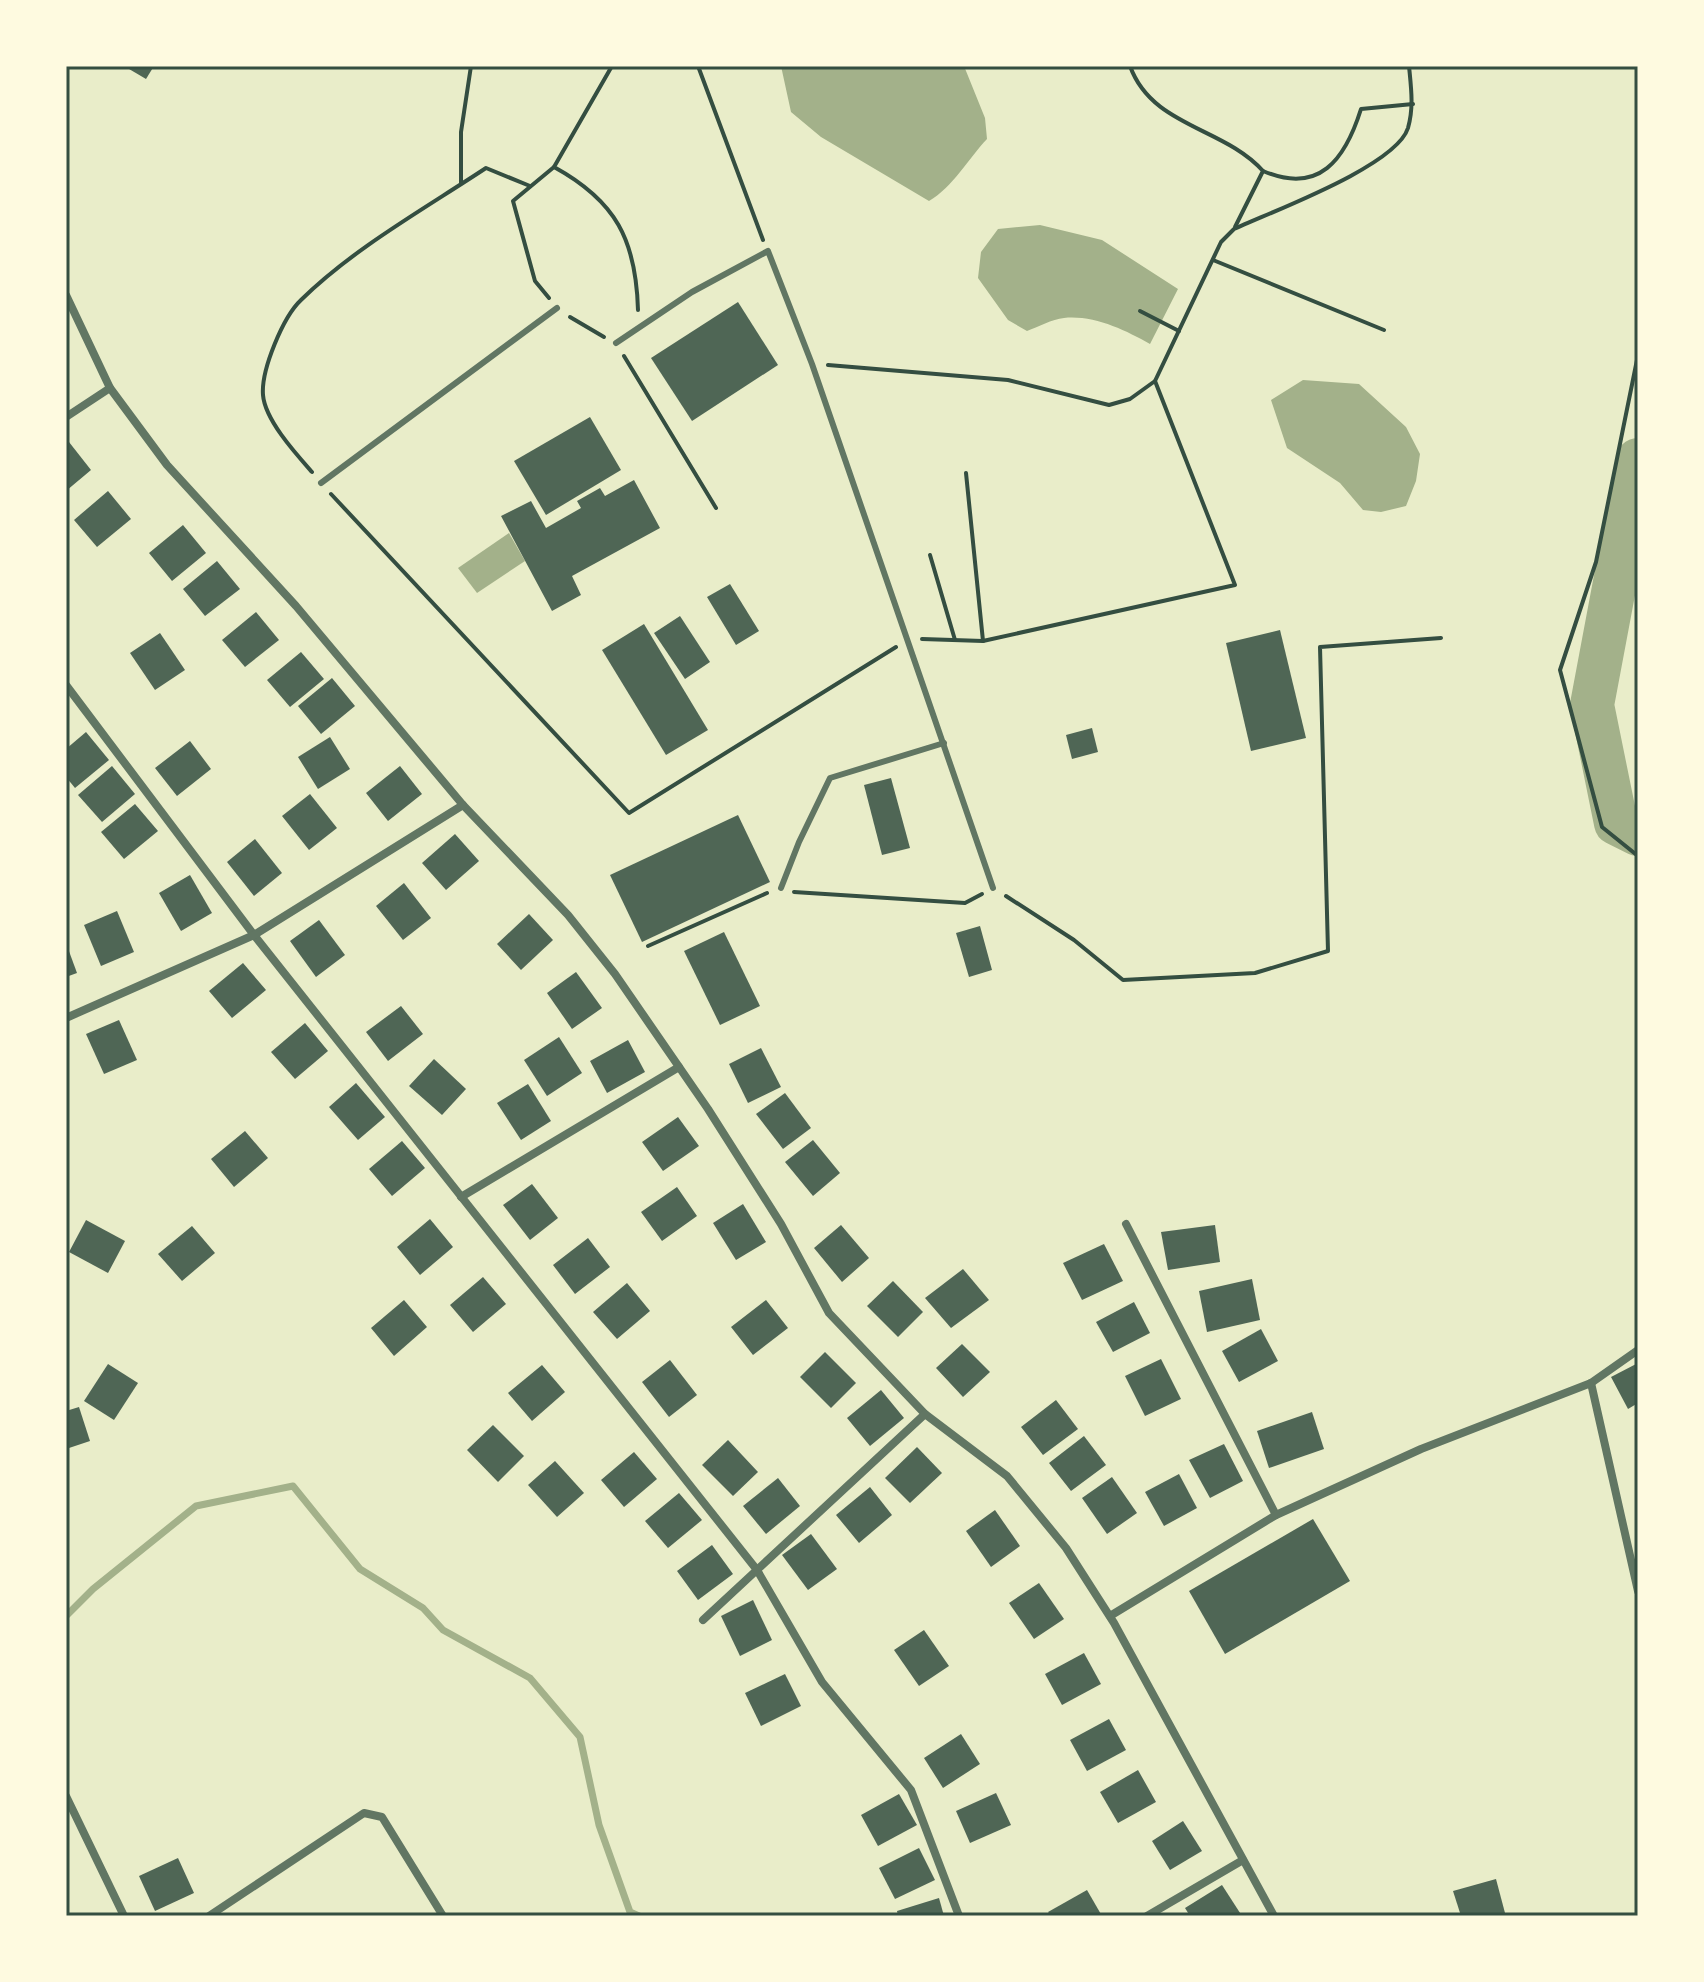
<svg xmlns="http://www.w3.org/2000/svg" width="1704" height="1982" font-family="'Libre Baskerville',serif">
<style>
.water{fill:#a3b18a}
.lines{fill:none;stroke-linecap:round;stroke-linejoin:round}
.stream{stroke:#a3b18a;stroke-width:7}
.river{stroke:#a3b18a;stroke-width:44}
.building{fill:#4f6655}
.path{stroke:#344e41;stroke-width:4}
.service{stroke:#617663;stroke-width:6}
.minor{stroke:#617663;stroke-width:8}
.neatline{fill:none;stroke:#344e41;stroke-width:3}
</style>
<rect width="100%" height="100%" fill="#e9edc9"/>
<g class="water">
<path d="M781 66H964L985 118 987 139C968 159 953 187 929 201L821 137 791 112Z"/>
<path d="M1040 225 1102 240 1178 289 1150 344C1125 330 1094 315 1064 318 1052 319 1038 327 1027 331L1008 320 978 278 981 252 998 229Z"/>
<polygon points="1303,380 1359,384 1406,427 1420,454 1416,481 1406,506 1381,512 1363,510 1340,483 1287,448 1271,400"/>
<polygon points="509,533 525,561 477,593 458,568"/>
</g>
<g class="lines">
<polyline class="stream" points="66,1616 93,1589 196,1506 293,1486 360,1569 423,1608 443,1630 530,1678 580,1737 599,1825 630,1912 639,1916"/>
<polyline class="river" points="1638,460 1592,705 1616,823 1638,834"/>
</g>
<g class="building">
<polygon points="124,66 154,66 146,79"/>
<polygon points="738,302 778,365 692,421 651,358"/>
<polygon points="590,417 621,470 546,515 514,461"/>
<polygon points="69,442 91,470 66,491 66,445"/>
<polygon points="634,480 660,528 572,576 581,595 552,611 501,516 531,501 546,528 581,508 577,501 600,488 605,496"/>
<polygon points="108,491 131,519 97,547 74,520"/>
<polygon points="183,525 206,553 172,581 149,553"/>
<polygon points="217,561 240,589 205,616 183,589"/>
<polygon points="730,584 759,631 736,645 707,597"/>
<polygon points="256,612 279,640 245,667 222,640"/>
<polygon points="680,616 710,662 685,679 654,633"/>
<polygon points="644,624 708,730 666,755 602,650"/>
<polygon points="1280,630 1306,738 1251,751 1226,643"/>
<polygon points="160,633 185,670 155,690 130,653"/>
<polygon points="301,652 324,679 290,707 267,680"/>
<polygon points="332,678 355,706 321,734 298,706"/>
<polygon points="1092,728 1098,752 1072,759 1066,735"/>
<polygon points="86,732 109,760 75,788 66,777 66,749"/>
<polygon points="330,737 350,769 318,789 298,757"/>
<polygon points="190,741 211,769 177,796 155,768"/>
<polygon points="112,766 135,794 102,822 78,795"/>
<polygon points="400,766 422,794 388,821 366,793"/>
<polygon points="891,778 910,848 882,855 864,785"/>
<polygon points="310,794 337,828 309,850 282,816"/>
<polygon points="135,804 158,831 124,859 101,832"/>
<polygon points="738,815 770,882 642,942 610,875"/>
<polygon points="455,834 479,861 446,890 422,863"/>
<polygon points="255,839 282,873 254,896 227,862"/>
<polygon points="190,875 212,913 181,931 159,893"/>
<polygon points="404,883 431,918 403,940 376,906"/>
<polygon points="117,911 134,952 101,966 84,925"/>
<polygon points="529,914 553,940 521,970 497,944"/>
<polygon points="319,920 345,955 316,977 290,941"/>
<polygon points="980,926 992,970 969,977 956,933"/>
<polygon points="724,932 760,1006 720,1025 684,951"/>
<polygon points="66,943 77,973 66,977"/>
<polygon points="243,963 266,990 232,1018 209,991"/>
<polygon points="576,972 602,1008 572,1029 547,993"/>
<polygon points="401,1006 423,1034 388,1061 366,1032"/>
<polygon points="119,1020 137,1060 104,1074 86,1034"/>
<polygon points="305,1023 328,1051 295,1079 271,1052"/>
<polygon points="559,1037 582,1073 547,1096 524,1060"/>
<polygon points="628,1040 645,1072 607,1093 590,1061"/>
<polygon points="761,1048 781,1087 748,1103 729,1064"/>
<polygon points="434,1059 466,1089 442,1115 409,1086"/>
<polygon points="356,1083 385,1117 358,1140 329,1107"/>
<polygon points="528,1084 551,1121 521,1140 497,1103"/>
<polygon points="785,1093 811,1128 783,1149 756,1114"/>
<polygon points="678,1117 699,1146 663,1171 642,1142"/>
<polygon points="245,1131 268,1158 234,1187 211,1159"/>
<polygon points="813,1140 840,1173 813,1196 785,1162"/>
<polygon points="402,1141 425,1168 392,1196 369,1169"/>
<polygon points="532,1184 558,1218 530,1240 503,1205"/>
<polygon points="677,1187 697,1216 662,1241 641,1212"/>
<polygon points="743,1204 766,1242 736,1260 713,1223"/>
<polygon points="430,1219 453,1247 420,1275 397,1247"/>
<polygon points="86,1220 125,1241 108,1273 69,1252"/>
<polygon points="841,1225 869,1258 842,1282 814,1248"/>
<polygon points="1215,1225 1220,1262 1168,1270 1161,1232"/>
<polygon points="192,1226 215,1253 182,1281 158,1254"/>
<polygon points="588,1238 610,1267 575,1294 553,1265"/>
<polygon points="1104,1244 1123,1281 1082,1300 1063,1263"/>
<polygon points="963,1269 989,1300 951,1328 925,1298"/>
<polygon points="483,1277 506,1304 473,1332 450,1305"/>
<polygon points="1252,1279 1260,1320 1207,1332 1199,1291"/>
<polygon points="893,1281 923,1312 898,1337 867,1306"/>
<polygon points="627,1283 650,1311 617,1339 593,1312"/>
<polygon points="404,1300 427,1327 394,1356 371,1328"/>
<polygon points="766,1300 788,1328 753,1355 731,1327"/>
<polygon points="1134,1302 1150,1333 1113,1352 1096,1322"/>
<polygon points="1261,1329 1278,1361 1239,1382 1222,1351"/>
<polygon points="962,1344 990,1372 963,1397 936,1368"/>
<polygon points="825,1352 856,1383 831,1408 800,1377"/>
<polygon points="1161,1359 1181,1399 1145,1416 1125,1376"/>
<polygon points="670,1360 697,1395 669,1417 642,1382"/>
<polygon points="1638,1363 1638,1403 1628,1409 1611,1377"/>
<polygon points="108,1364 138,1383 114,1420 84,1401"/>
<polygon points="542,1365 565,1392 532,1421 508,1393"/>
<polygon points="881,1390 904,1418 870,1446 847,1418"/>
<polygon points="1056,1400 1078,1429 1043,1455 1021,1427"/>
<polygon points="79,1407 90,1441 66,1449 66,1411"/>
<polygon points="1312,1412 1324,1449 1269,1468 1257,1431"/>
<polygon points="493,1425 524,1456 498,1482 467,1450"/>
<polygon points="1084,1436 1106,1465 1071,1491 1049,1463"/>
<polygon points="728,1440 758,1472 733,1496 702,1465"/>
<polygon points="1224,1444 1243,1481 1210,1498 1189,1460"/>
<polygon points="917,1447 942,1473 910,1503 885,1478"/>
<polygon points="634,1452 657,1479 624,1507 601,1480"/>
<polygon points="555,1461 584,1493 557,1517 528,1485"/>
<polygon points="1179,1474 1197,1508 1164,1526 1145,1492"/>
<polygon points="1112,1477 1137,1513 1107,1534 1082,1498"/>
<polygon points="778,1478 800,1506 766,1534 743,1506"/>
<polygon points="870,1487 892,1515 859,1543 836,1515"/>
<polygon points="679,1493 702,1520 668,1548 645,1521"/>
<polygon points="995,1510 1020,1546 991,1567 966,1531"/>
<polygon points="1313,1519 1350,1581 1225,1654 1189,1591"/>
<polygon points="811,1534 837,1569 808,1590 782,1555"/>
<polygon points="712,1545 733,1574 698,1600 677,1571"/>
<polygon points="1039,1583 1064,1619 1034,1639 1009,1603"/>
<polygon points="753,1600 772,1640 740,1656 721,1616"/>
<polygon points="924,1630 949,1666 919,1686 894,1650"/>
<polygon points="1084,1653 1101,1684 1062,1705 1045,1674"/>
<polygon points="785,1674 801,1706 761,1726 745,1693"/>
<polygon points="1109,1719 1126,1750 1087,1771 1070,1740"/>
<polygon points="961,1734 980,1764 943,1788 924,1758"/>
<polygon points="1138,1770 1156,1802 1118,1823 1100,1792"/>
<polygon points="996,1793 1011,1825 970,1843 956,1811"/>
<polygon points="899,1794 917,1825 878,1846 861,1815"/>
<polygon points="1183,1821 1202,1851 1170,1870 1152,1841"/>
<polygon points="919,1848 935,1880 895,1899 879,1868"/>
<polygon points="178,1858 194,1893 155,1911 139,1876"/>
<polygon points="1496,1879 1505,1913 1461,1916 1453,1891"/>
<polygon points="1222,1885 1242,1916 1190,1916 1185,1908"/>
<polygon points="1087,1890 1102,1916 1051,1916 1048,1912"/>
<polygon points="939,1898 944,1916 898,1916 897,1911"/>
</g>
<g class="lines">
<g class="path">
<path d="M612 66 554 167C616 201 636 240 638 310"/>
<polyline points="698,66 763,240"/>
<path d="M1130 66C1152 127 1224 127 1263 171L1235 227"/>
<path d="M1263 171C1319 195 1345 160 1361 109L1413 104"/>
<polyline points="461,183 461,132 471,66"/>
<polyline points="1213,260 1384,330"/>
<polyline points="549,298 535,281 513,201 554,167"/>
<polyline points="1140,311 1179,331"/>
<polyline points="570,317 604,337"/>
<polyline points="1638,355 1596,562 1560,670 1602,827 1638,856"/>
<polyline points="624,356 716,508"/>
<path d="M828 365 1008 380 1109 405 1130 399 1155 381 1221 242 1234 229C1273 211 1396 166 1408 128 1414 107 1411 87 1409 66"/>
<path d="M312 472C296 454 265 420 263 395 261 370 283 317 301 300 354 248 424 209 486 168L530 186"/>
<polyline points="966,473 983,641"/>
<polyline points="331,494 629,813 896,647"/>
<polyline points="930,555 955,640"/>
<polyline points="922,639 983,641 1235,585 1155,381"/>
<polyline points="794,892 965,903 982,894"/>
<polyline points="1006,896 1074,940 1123,980 1255,973 1328,951 1320,647 1441,638"/>
<polyline points="648,946 767,893"/>
</g>
<g class="service">
<polyline points="616,343 692,292 768,251 812,364 993,888"/>
<polyline points="321,483 557,308"/>
<polyline points="781,888 799,842 830,778 944,743"/>
</g>
<g class="minor">
<polyline points="66,295 110,388 167,465 296,606 463,805 568,915 615,974 708,1109 781,1224 829,1313 925,1414 1007,1476 1066,1548 1114,1623 1274,1916"/>
<polyline points="66,417 110,388"/>
<polyline points="66,685 254,935 757,1570 822,1682 911,1790 959,1916"/>
<polyline points="66,1018 254,935 463,805"/>
<polyline points="461,1197 679,1067"/>
<polyline points="1126,1224 1276,1515"/>
<polyline points="1591,1383 1638,1591"/>
<polyline points="1110,1616 1276,1515 1421,1449 1591,1383 1638,1350"/>
<polyline points="703,1620 925,1414"/>
<polyline points="66,1796 124,1916"/>
<polyline points="209,1916 364,1813 382,1817 443,1916"/>
<polyline points="1147,1916 1243,1860"/>
</g>
</g>
<rect width="1704" height="1982" fill="none" stroke="#fefae0" stroke-width="136"/>
<rect x="68" y="68" width="1568" height="1846" class="neatline"/>
</svg>
